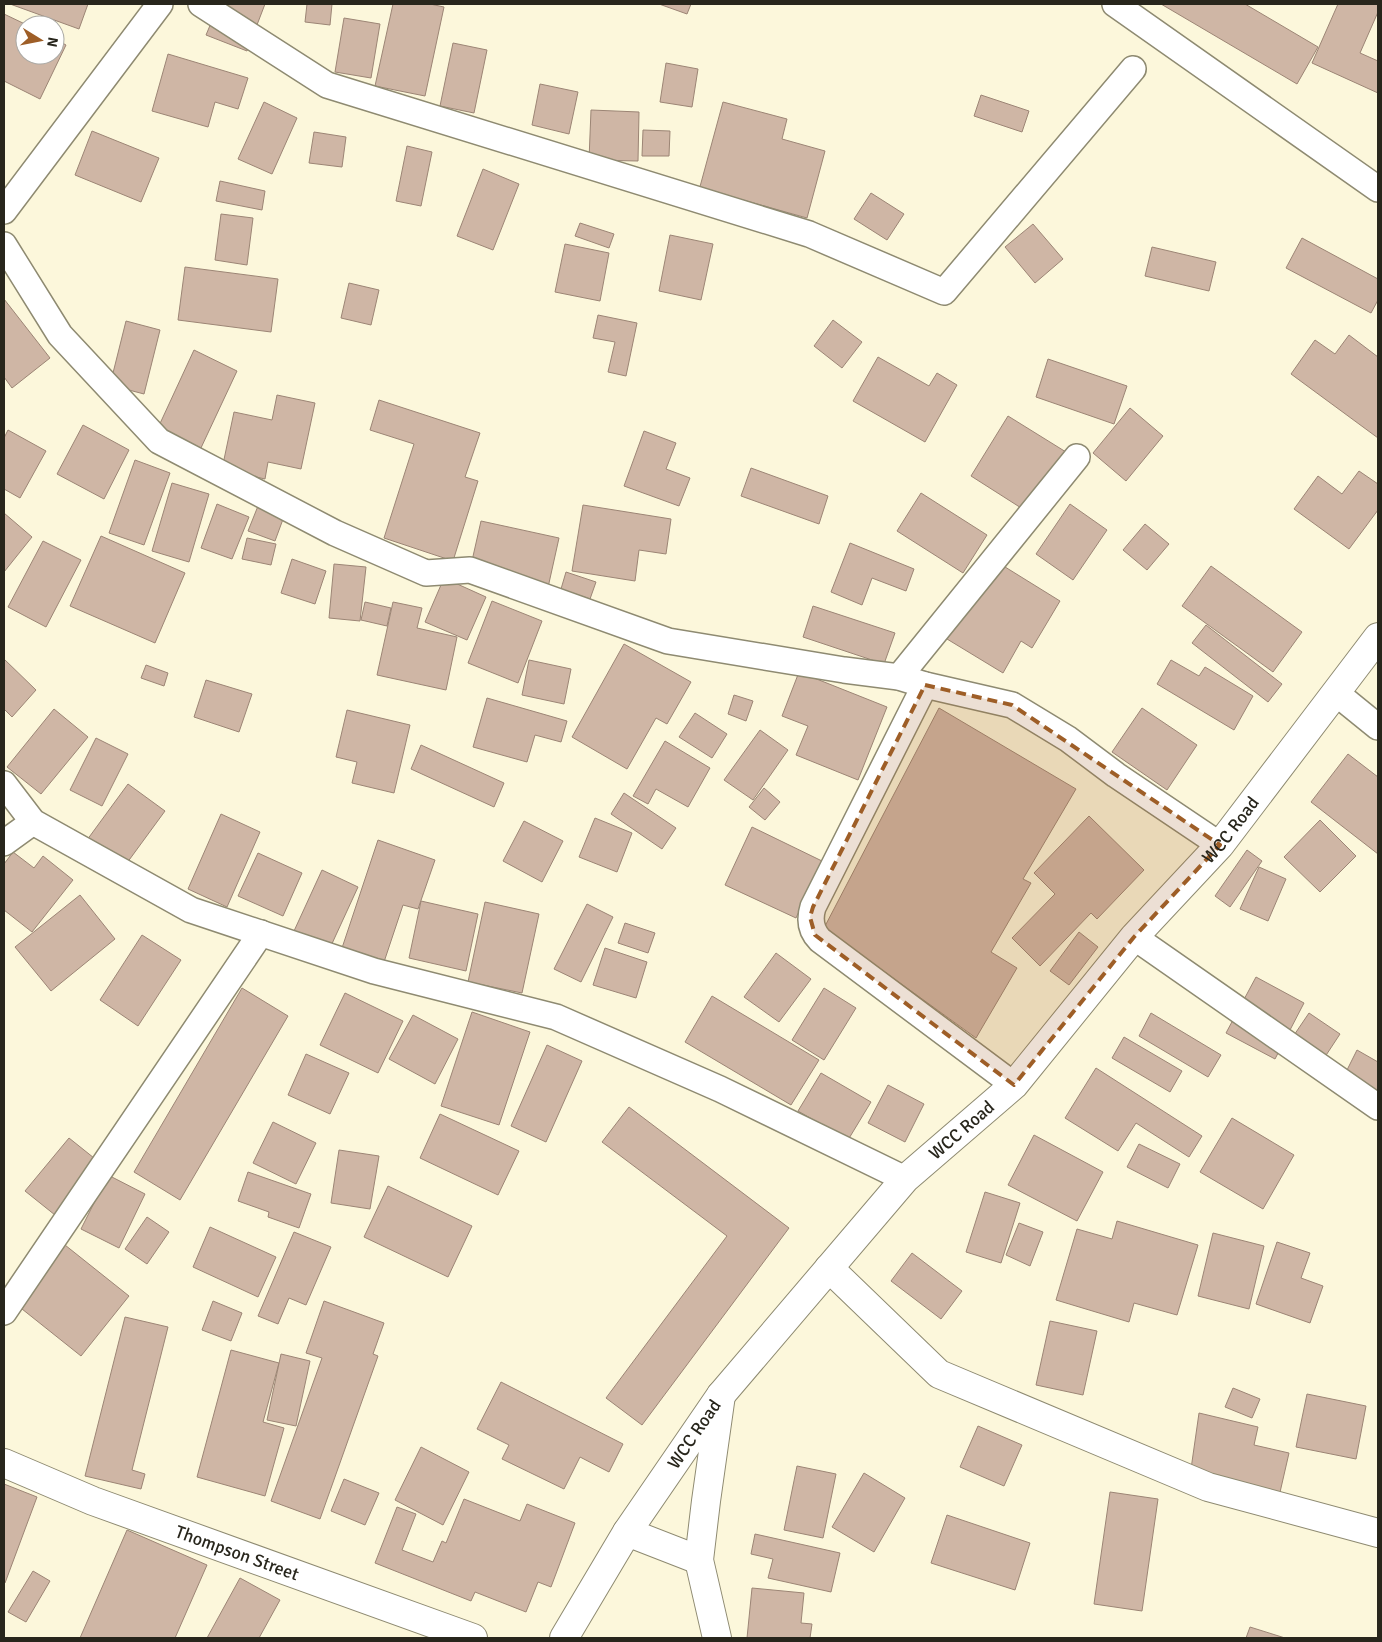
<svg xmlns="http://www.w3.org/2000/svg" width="1382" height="1642" font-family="Signika,sans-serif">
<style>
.building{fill:#cfb6a5;stroke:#9c8575}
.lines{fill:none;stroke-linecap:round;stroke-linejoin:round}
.minor-casing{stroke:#8e8a71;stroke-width:28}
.tertiary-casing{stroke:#8e8a71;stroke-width:30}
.secondary-casing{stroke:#8e8a71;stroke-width:30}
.primary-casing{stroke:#8e8a71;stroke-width:30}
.minor{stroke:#fff;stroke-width:25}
.tertiary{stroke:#fff;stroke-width:28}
.secondary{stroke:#fff;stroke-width:28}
.primary{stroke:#fff;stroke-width:28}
.marked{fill:#9e5e27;fill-opacity:0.2;stroke:#9e5e27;stroke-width:4;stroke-dasharray:10 6;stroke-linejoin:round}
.labels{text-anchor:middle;stroke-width:4;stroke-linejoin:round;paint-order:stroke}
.street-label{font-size:18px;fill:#28261c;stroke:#fff}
</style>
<rect width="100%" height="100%" fill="#fcf7db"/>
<g class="building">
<polygon points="10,4 88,4 79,29"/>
<polygon points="219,4 265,4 247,51 206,35"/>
<polygon points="307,4 332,4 330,25 305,22"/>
<polygon points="393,4 430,4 444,7 425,96 375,86"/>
<polygon points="659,4 691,4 687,14"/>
<polygon points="1161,4 1245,4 1318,47 1297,84"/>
<polygon points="1338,4 1378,4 1378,12 1360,53 1378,61 1378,93 1312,63"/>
<polygon points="4,14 27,25 25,25 25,55 55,55 55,39 66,45 40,99 4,81"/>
<polygon points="344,18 380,24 371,78 335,72"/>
<polygon points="453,43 487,50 474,113 440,106"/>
<polygon points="168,54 248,78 238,109 215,102 208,127 152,111"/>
<polygon points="666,63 698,69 692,107 660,102"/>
<polygon points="540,84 578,92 569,134 532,125"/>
<polygon points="981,95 1029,111 1022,132 974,116"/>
<polygon points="264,102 297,118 272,174 238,159"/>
<polygon points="723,102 787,119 782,139 825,151 807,218 743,200 738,217 695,205"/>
<polygon points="591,110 639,112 638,161 589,160"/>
<polygon points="643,130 670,131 669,156 642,156"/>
<polygon points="92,131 159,158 141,202 75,175"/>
<polygon points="314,132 346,137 342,167 309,163"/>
<polygon points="407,146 432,152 421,206 396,201"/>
<polygon points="483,169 519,184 493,250 457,236"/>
<polygon points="220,181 265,191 262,210 216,201"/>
<polygon points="871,193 904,214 887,240 854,219"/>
<polygon points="221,214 253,218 247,265 215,260"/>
<polygon points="580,223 614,234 609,248 575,236"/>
<polygon points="1033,224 1063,259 1035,283 1005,247"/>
<polygon points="670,235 713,244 701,300 659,291"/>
<polygon points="1302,238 1378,279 1378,300 1371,313 1286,268"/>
<polygon points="565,244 609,253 600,301 555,292"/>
<polygon points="1152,247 1216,262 1209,291 1145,276"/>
<polygon points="185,267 278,279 271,332 178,320"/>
<polygon points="349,283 379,290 371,325 341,318"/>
<polygon points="4,299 50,358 12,388 4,377"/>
<polygon points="598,315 637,323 626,376 608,372 615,342 593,338"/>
<polygon points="833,320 862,342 842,368 814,346"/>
<polygon points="126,321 160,330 144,394 110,385"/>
<polygon points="1349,335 1378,357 1378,438 1291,374 1315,340 1335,354"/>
<polygon points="194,350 237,371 200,450 157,430"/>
<polygon points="878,357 929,386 937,373 957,385 925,442 853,401"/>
<polygon points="1048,359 1127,386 1114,424 1036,397"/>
<polygon points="277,395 315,403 301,469 268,462 265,479 222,469 234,412 272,420"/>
<polygon points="379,400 480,433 465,477 478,481 453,561 384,538 414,444 370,430"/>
<polygon points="1130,408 1163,436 1126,481 1093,453"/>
<polygon points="1008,416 1066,452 1029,513 971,476"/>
<polygon points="83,425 129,450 104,499 57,474"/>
<polygon points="8,430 46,451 20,498 4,489 4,438"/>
<polygon points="644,431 676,443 666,469 690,478 679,506 624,486"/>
<polygon points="135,460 170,473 144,545 109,533"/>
<polygon points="751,468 828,496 819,524 741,496"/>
<polygon points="1359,471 1378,484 1378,510 1349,549 1294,509 1318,476 1342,494"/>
<polygon points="172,483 209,494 189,562 152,551"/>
<polygon points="921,493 987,535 963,573 897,531"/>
<polygon points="260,501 286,511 275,541 248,531"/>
<polygon points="217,504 249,517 232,559 201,548"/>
<polygon points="1070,504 1107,530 1073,580 1036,554"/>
<polygon points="583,505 671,519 666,554 639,550 635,581 572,571"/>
<polygon points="4,513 32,537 4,572"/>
<polygon points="481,521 559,538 547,592 469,574"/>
<polygon points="1145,524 1169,544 1147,570 1123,550"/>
<polygon points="101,536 185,573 155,643 70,606"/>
<polygon points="247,538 276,544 271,565 242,559"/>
<polygon points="43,541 81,560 46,627 8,607"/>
<polygon points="850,543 914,569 906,591 872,578 862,605 831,592"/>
<polygon points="292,559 326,571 315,604 281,593"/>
<polygon points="997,562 1060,601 1032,648 1021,641 1003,673 947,639 974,594"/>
<polygon points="334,564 366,567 360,621 329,618"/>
<polygon points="1211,566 1302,632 1273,672 1182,606"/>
<polygon points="566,572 596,582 590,599 561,589"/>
<polygon points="444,578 486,597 467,640 425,622"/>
<polygon points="492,601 542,621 518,683 468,663"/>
<polygon points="365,602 391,608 387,626 361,620"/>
<polygon points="393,602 422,608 417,628 457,637 446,690 377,675"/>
<polygon points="813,606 895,633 884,664 803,637"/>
<polygon points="1206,625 1282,684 1268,702 1192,643"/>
<polygon points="624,644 691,682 667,724 656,718 627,769 572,737"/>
<polygon points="4,659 36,690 12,717 4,709"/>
<polygon points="529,660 571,669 564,704 522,695"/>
<polygon points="1171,660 1199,676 1205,667 1253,696 1234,730 1157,684"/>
<polygon points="146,665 168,673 164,686 141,678"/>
<polygon points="799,672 887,707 858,780 796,755 808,726 782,716"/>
<polygon points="206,680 252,694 239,732 194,717"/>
<polygon points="734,695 753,701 746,721 728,714"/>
<polygon points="487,698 567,721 561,742 535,735 527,762 473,747"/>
<polygon points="939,708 1076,789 1023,879 1031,883 991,952 1017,968 976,1038 824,928"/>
<polygon points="1142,708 1197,745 1167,790 1112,752"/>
<polygon points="54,709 88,737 41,794 7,767"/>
<polygon points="347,710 410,725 394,793 352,783 357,762 336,757"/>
<polygon points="695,713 727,734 712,758 679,737"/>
<polygon points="760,730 788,750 753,800 724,780"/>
<polygon points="96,738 128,754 102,806 70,790"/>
<polygon points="665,741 710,768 688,807 656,789 648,804 633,796"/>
<polygon points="421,745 504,783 494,807 411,769"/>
<polygon points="1348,754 1378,777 1378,854 1311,802"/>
<polygon points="128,784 165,811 124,867 87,840"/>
<polygon points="764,788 780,802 765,820 749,807"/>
<polygon points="624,793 676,828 662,849 611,814"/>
<polygon points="221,814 260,832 227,907 188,889"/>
<polygon points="1089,816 1144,870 1097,919 1091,913 1040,966 1012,938 1055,894 1034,873"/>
<polygon points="595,818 632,833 617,872 579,857"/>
<polygon points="1320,820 1356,856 1320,892 1284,857"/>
<polygon points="524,821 563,841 542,882 503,861"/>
<polygon points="752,827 822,861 796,918 725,885"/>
<polygon points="378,840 435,860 418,909 403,905 384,962 342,948"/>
<polygon points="1247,850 1262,861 1230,907 1215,896"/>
<polygon points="13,852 34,868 43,856 73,880 32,932 4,910 4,864"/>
<polygon points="258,853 302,873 283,916 238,896"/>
<polygon points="1259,867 1286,879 1268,921 1240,909"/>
<polygon points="322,870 358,887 330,948 294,931"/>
<polygon points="80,895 115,939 51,991 15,947"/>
<polygon points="421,901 478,914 466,971 409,958"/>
<polygon points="485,902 539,914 522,993 468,982"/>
<polygon points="587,904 613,917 581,982 554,969"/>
<polygon points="625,923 655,933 648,953 618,943"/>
<polygon points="1079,932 1098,947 1069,985 1050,971"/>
<polygon points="142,935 181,960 138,1026 100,1000"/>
<polygon points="605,948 647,962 636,998 593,985"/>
<polygon points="776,953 811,979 779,1022 744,997"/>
<polygon points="1256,977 1304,1003 1275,1059 1226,1033"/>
<polygon points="242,988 288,1016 180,1200 134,1172"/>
<polygon points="824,988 856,1008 824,1060 792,1040"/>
<polygon points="345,993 403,1021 378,1073 320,1045"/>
<polygon points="712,996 819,1060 791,1105 685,1042"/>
<polygon points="472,1012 530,1032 499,1125 441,1106"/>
<polygon points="1151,1013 1221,1055 1208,1077 1139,1036"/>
<polygon points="1309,1013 1340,1034 1317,1069 1286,1047"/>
<polygon points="413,1015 458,1039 435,1084 389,1059"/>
<polygon points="1124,1037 1182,1071 1170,1092 1112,1058"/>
<polygon points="547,1045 582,1061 546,1142 511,1126"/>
<polygon points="1357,1050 1378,1062 1378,1104 1340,1084"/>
<polygon points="306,1054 349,1073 330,1114 288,1095"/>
<polygon points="1096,1068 1202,1136 1189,1157 1136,1123 1118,1151 1065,1118"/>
<polygon points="821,1073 871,1102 848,1140 798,1111"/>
<polygon points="888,1085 924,1104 905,1142 868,1123"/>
<polygon points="629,1107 789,1228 642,1425 606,1398 727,1236 602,1142"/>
<polygon points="440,1114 519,1151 498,1195 420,1158"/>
<polygon points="1232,1118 1294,1155 1263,1209 1200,1172"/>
<polygon points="273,1122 316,1143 296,1184 253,1163"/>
<polygon points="1034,1135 1103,1172 1077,1221 1008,1185"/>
<polygon points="69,1138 99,1162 55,1215 25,1191"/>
<polygon points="1139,1144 1180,1164 1168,1188 1127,1167"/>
<polygon points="339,1150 379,1156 370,1209 331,1203"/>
<polygon points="248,1172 311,1194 299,1228 268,1217 269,1212 238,1201"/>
<polygon points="108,1175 145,1194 119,1248 81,1229"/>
<polygon points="388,1186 472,1226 448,1277 364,1237"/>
<polygon points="985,1192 1020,1203 1001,1263 966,1252"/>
<polygon points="147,1217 169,1232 147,1264 125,1249"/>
<polygon points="1117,1221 1198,1245 1177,1315 1134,1303 1129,1322 1056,1300 1077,1229 1112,1239"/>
<polygon points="1019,1223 1043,1232 1030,1266 1006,1255"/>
<polygon points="210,1227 276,1257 258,1297 193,1267"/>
<polygon points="294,1232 331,1247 306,1305 289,1298 278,1324 258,1316"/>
<polygon points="1213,1233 1264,1246 1249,1309 1198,1296"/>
<polygon points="1277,1242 1310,1253 1301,1278 1323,1286 1310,1323 1256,1304"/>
<polygon points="65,1245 129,1296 81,1356 17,1305"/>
<polygon points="912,1253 962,1291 941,1319 891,1281"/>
<polygon points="213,1301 242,1313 231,1341 202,1330"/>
<polygon points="324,1301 384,1323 373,1354 378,1356 320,1519 271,1501 322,1358 306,1353"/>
<polygon points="125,1317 168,1327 132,1470 145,1474 141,1489 85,1476"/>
<polygon points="1050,1321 1097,1331 1083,1395 1036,1385"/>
<polygon points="231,1350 279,1363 263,1422 284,1428 265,1496 197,1477"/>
<polygon points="281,1354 310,1361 296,1426 267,1420"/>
<polygon points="501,1382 623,1444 609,1472 580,1457 564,1489 502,1459 509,1445 477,1429"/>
<polygon points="1233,1388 1260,1399 1252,1418 1225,1407"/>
<polygon points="1307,1394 1366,1406 1356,1459 1296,1447"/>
<polygon points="1199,1413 1258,1427 1254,1445 1289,1453 1278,1501 1190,1476"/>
<polygon points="978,1426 1022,1445 1004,1486 960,1467"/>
<polygon points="421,1447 469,1472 443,1525 395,1500"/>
<polygon points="797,1466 836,1474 823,1538 784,1530"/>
<polygon points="864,1473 905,1498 874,1552 832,1527"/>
<polygon points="344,1479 379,1493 365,1525 331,1511"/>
<polygon points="4,1484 37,1497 5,1583 4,1582"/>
<polygon points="1110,1492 1158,1499 1142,1611 1094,1604"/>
<polygon points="464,1499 520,1521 527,1504 575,1523 551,1587 538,1582 526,1612 475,1592 471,1601 375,1563 397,1507 416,1514 402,1550 433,1562 442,1541 446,1543"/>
<polygon points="947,1515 1030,1543 1015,1590 931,1563"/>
<polygon points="127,1530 207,1565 175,1638 80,1638"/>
<polygon points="755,1534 840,1553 831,1592 768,1578 773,1559 751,1554"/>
<polygon points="33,1571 50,1581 26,1622 8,1612"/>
<polygon points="240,1578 280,1600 259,1638 207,1638"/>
<polygon points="752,1588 804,1593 801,1623 812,1624 810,1638 747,1638"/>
<polygon points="1250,1627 1285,1638 1246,1638"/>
</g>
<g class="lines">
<defs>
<g id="minor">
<polyline points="201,4 327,85 809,234 944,292 1133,69"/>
<polyline points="1115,4 1378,189"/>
<polyline points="4,211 160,4"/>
<polyline points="4,245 60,335 159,441 335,533 426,573 470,570 668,641 844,670 899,677 925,685 1012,705 1068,739 1116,775 1220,845"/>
<polyline points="899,677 1077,457"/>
<path d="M925 685 813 907C809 920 811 931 820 940L1014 1085"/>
<polyline points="1336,693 1378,727"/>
<polyline points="4,784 33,822 191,910 374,971 556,1017 720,1089 905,1179"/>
<polyline points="4,843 33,822"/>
<polyline points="1134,937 1378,1107"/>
<polyline points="4,1312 261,933"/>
</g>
<polyline id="tertiary" points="829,1268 939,1374 1208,1487 1378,1533"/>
<g id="secondary">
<path id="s1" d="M4 1463 93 1501 473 1638"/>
<polyline points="627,1532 699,1560"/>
<polyline points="717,1638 699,1560 706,1501 721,1395"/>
</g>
<g id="primary">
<path id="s2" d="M564 1638 627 1532 721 1395 905 1179 1014 1085 1134 937 1220 845 1378 637"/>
</g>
</defs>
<use href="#minor" class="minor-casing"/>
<use href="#tertiary" class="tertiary-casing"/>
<use href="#secondary" class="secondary-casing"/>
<use href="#primary" class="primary-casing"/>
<use href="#minor" class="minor"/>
<use href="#tertiary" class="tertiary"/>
<use href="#secondary" class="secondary"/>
<use href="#primary" class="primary"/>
</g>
<path class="marked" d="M925 685 1012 705 1220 845 1134 937 1014 1085 815 935 810 917 813 907Z"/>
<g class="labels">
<g class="street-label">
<text dy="6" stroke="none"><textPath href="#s2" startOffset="1052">WCC Road</textPath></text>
<text dy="6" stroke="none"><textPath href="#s2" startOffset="648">WCC Road</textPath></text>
<text dy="6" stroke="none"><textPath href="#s2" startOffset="242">WCC Road</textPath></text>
<text dy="6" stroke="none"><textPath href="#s1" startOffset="250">Thompson Street</textPath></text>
</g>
</g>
<rect width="1382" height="1642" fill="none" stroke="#28261c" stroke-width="10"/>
<g transform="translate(40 40) rotate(100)"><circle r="24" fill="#ffffff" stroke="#a9a8a4"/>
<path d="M0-4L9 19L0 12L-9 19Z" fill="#9e5e27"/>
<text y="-8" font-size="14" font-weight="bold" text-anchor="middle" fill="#28261c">N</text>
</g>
</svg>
